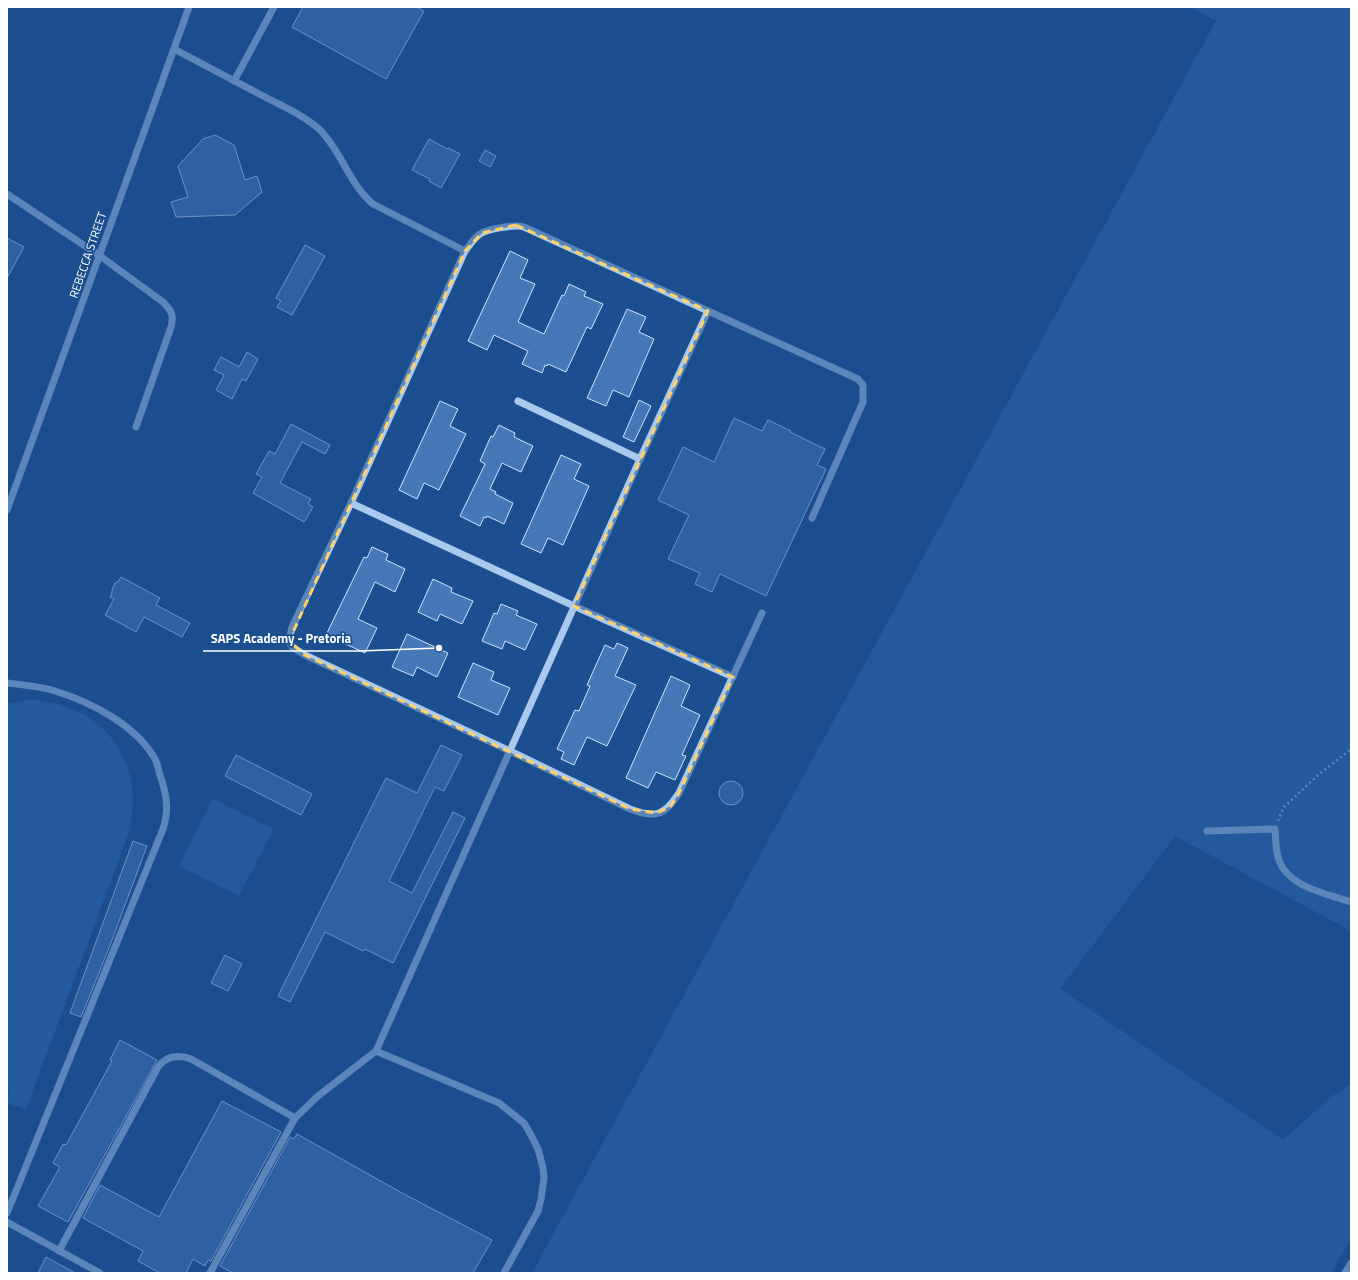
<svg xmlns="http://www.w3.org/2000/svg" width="1358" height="1280" font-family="'Titillium Web',sans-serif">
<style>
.green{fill:#2e69ad}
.building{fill:#4478b7;stroke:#cfe3fa}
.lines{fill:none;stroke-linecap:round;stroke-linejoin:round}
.path{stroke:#a9c9ee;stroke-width:2.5;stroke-dasharray:2 3;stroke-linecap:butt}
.minor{stroke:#a9c9ee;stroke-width:7}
.marked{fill:none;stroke:#ffd166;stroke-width:3;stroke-dasharray:8 5;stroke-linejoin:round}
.labels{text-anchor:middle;stroke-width:3.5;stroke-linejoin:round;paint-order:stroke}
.street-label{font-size:12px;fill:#fff;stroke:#1b4f8f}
.leader{fill:none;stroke:#fff;stroke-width:1.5}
.callout-dot{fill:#fff;stroke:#1b4f8f;stroke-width:1.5}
.callout-label{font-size:13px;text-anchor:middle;font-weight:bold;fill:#fff;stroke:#1b4f8f;stroke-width:3.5;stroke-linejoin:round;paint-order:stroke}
</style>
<rect width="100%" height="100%" fill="#1b4f8f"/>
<g class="green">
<polygon points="1191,7 1351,7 1351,931 1175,836 1060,989 1283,1140 1331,1097 1351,1084 1351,1239 1331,1273 532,1273 1216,21"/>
<path d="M31 700C104 704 146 761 129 832L26 1109 7 1103 10 1091 7 1089V704Z"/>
<polygon points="213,799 273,829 239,896 179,866"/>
</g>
<g class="building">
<polygon points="303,7 416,7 424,11 386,79 292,27"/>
<polygon points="215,135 234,145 245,180 257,176 262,192 235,215 176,217 171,202 188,197 178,166 203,139"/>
<polygon points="429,139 447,149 448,148 460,154 441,188 429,181 430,179 412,170"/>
<polygon points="485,150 496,156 490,167 479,161"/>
<polygon points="7,238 24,247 7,278"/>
<polygon points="305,245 325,256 292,315 277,307 281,301 276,298"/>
<polygon points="510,251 528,260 520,278 535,284 518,322 544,334 562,295 564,296 569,284 586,292 584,296 603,304 591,329 587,327 566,372 548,364 547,366 545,365 542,373 522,364 528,351 494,335 487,350 468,341"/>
<polygon points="627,309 646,317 639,332 654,339 629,397 613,390 606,406 587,398"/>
<polygon points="247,352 258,359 246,381 242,379 232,399 216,390 224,375 214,370 221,357 239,367"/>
<polygon points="639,400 651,406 634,442 623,437"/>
<polygon points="440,401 458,409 450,426 466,434 439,490 424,483 417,499 399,490"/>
<polygon points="734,418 762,431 768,420 791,431 790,432 825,449 817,465 826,469 766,596 720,574 712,592 695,584 700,573 668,559 689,515 658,500 683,447 714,462"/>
<polygon points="291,424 330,445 325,454 302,442 280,483 311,499 308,504 313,507 304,522 253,493 262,477 256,474 269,451 275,454"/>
<polygon points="499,425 515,433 514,437 533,446 521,472 502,463 490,489 496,492 495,494 513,503 504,524 487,516 486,518 484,517 480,526 460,516 485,464 480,461 491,436 493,437"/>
<polygon points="561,455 581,464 574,479 589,486 563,545 548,538 541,553 521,544"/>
<polygon points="372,547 388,554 386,560 405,569 395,592 375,582 358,619 377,628 365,653 326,635 364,557 367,558"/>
<polygon points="121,577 160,598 156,605 190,623 182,637 144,617 136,632 105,615 114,599 110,597 112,593 112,590 115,583 118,582"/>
<polygon points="433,579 452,588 451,592 473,601 462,624 440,614 437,621 418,612"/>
<polygon points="501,604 518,611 516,615 537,624 525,650 505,641 502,649 482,641 494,613 497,614"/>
<polygon points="407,634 448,653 437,677 417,667 413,676 392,667"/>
<polygon points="617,643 628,648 615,676 636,685 607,746 587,737 574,765 561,759 564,752 557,749 575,710 579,711 590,686 587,685 605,645 614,649"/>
<polygon points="473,663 494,672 491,680 510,688 498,715 458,697"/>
<polygon points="671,676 690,685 681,706 700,715 682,755 686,756 675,780 656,772 648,788 626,778"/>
<polygon points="441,745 462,755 444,791 435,787 389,881 412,893 453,812 465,818 393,963 365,949 363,951 325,932 290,1002 278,996 386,778 417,793"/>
<polygon points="236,755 312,794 301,815 225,776"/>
<circle cx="731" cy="793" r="12"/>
<polygon points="133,841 147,846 109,948 81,1017 70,1013"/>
<polygon points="225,955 242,964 228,991 211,983"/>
<polygon points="120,1040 157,1060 68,1222 38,1206 60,1167 53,1163 63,1144 66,1145 112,1061 110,1060"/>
<polygon points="222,1101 281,1132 211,1261 208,1260 205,1266 193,1259 186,1273 160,1273 138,1261 143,1251 83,1218 100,1185 159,1217"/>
<polygon points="297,1134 402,1193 492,1240 473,1273 233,1273 220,1266 290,1137 294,1139"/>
<polygon points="46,1257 75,1273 38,1273"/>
</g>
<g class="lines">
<polyline class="path" points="1278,821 1284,807 1317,776 1351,749"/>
<g class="minor">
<path d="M174 49C204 65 235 81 265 97 284 107 305 116 320 130 342 152 349 184 373 204L465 251"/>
<polyline points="234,81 274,7"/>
<path d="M7 194 100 256 163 302C172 311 174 316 171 327L136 427"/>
<polyline points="518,401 640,459"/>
<polyline points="351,503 574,606 733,677"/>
<path d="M7 510C69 342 128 175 189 7"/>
<path d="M762 613 679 793C665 815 656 819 630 809L510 751 305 655 292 647 289 641 292 627 351 503 465 251C470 245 474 238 480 234 487 229 516 224 524 227L708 311 858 379 863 385V402L812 518"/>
<path d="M7 683C23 685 39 686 55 691 91 702 138 726 156 761 158 766 159 773 161 778 167 797 169 810 163 829L7 1213"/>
<path d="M1207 831 1275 829C1276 839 1275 850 1279 860 1288 887 1327 894 1351 902"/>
<polyline points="376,1051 499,1103 524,1123 531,1135 538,1149 543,1168 544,1178 541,1199 538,1211 504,1273"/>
<polyline points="7,1222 100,1273"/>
<path d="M59 1251 158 1067C166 1056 179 1054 191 1059L295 1118"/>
<polyline points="210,1273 295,1118 318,1096 376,1051 640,459 708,311"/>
<polyline points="1345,1273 1351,1263"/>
</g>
</g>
<path d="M0 0H1358V1280H0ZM516 225 708 311 574 606 733 677 679 793 671 806 657 813 630 809 305 655 289 641 465 251 482 233Z" fill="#1b4f8f" fill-opacity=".55" fill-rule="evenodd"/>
<path class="marked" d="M516 225 708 311 574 606 733 677 679 793 671 806 657 813 630 809 305 655 289 641 465 251 482 233Z"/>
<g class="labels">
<g class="street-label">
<text transform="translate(88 255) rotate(-71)" y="4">REBECCA STREET</text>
</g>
</g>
<path class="leader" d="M439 648L360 651H203"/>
<circle class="callout-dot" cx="439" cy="648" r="4"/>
<g class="callout-label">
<text x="281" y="643">SAPS Academy - Pretoria</text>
</g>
<rect width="1358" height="1280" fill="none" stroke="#ffffff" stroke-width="16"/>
</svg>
